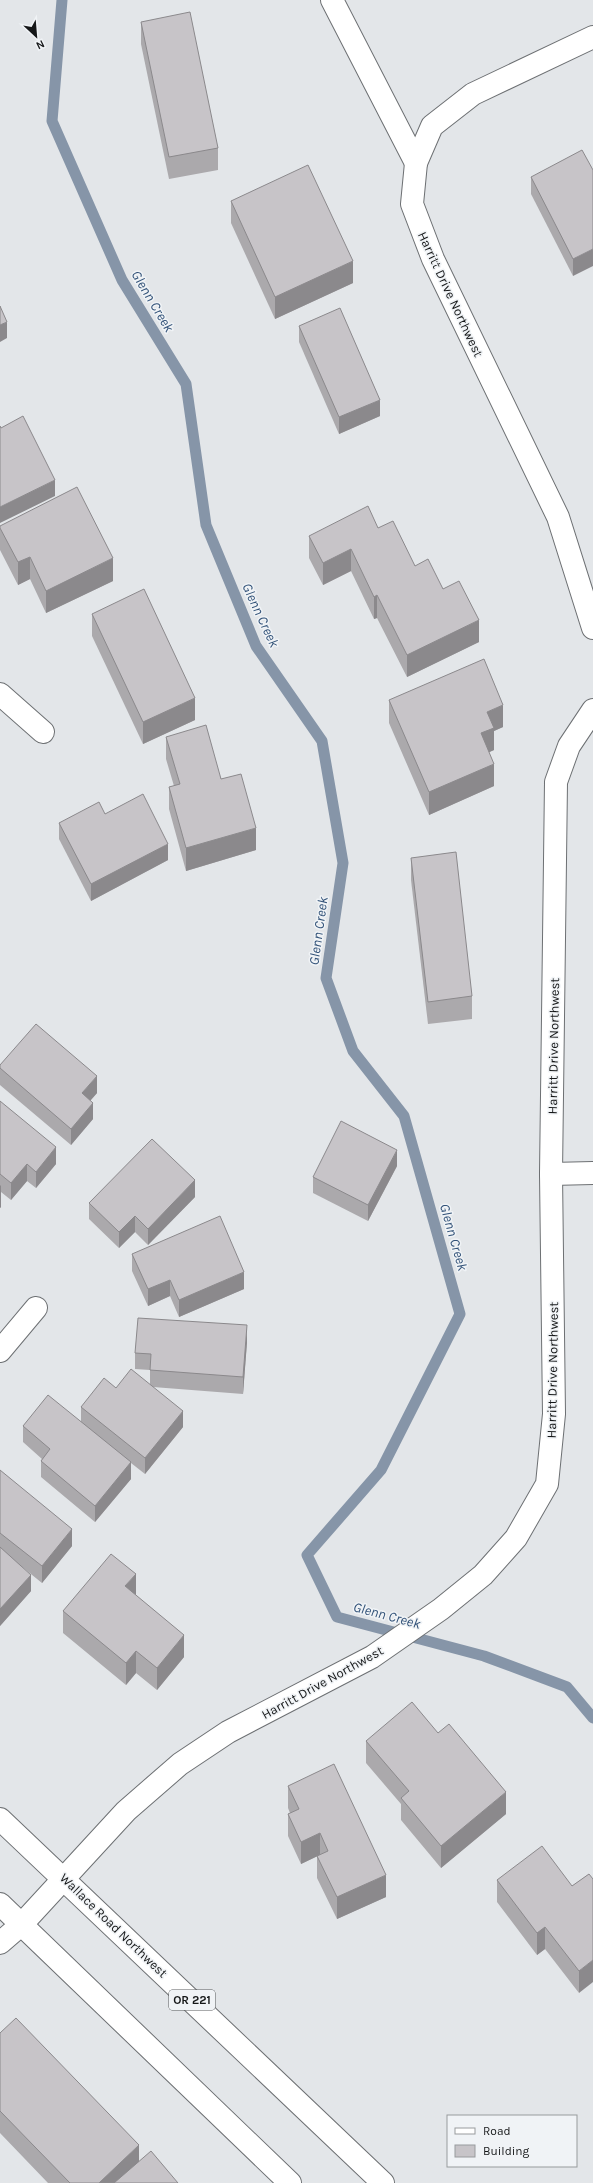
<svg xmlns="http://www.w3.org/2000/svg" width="593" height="2183" font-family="Karla,sans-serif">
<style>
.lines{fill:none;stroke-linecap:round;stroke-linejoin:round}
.stream{stroke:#8695a8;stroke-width:11}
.minor-casing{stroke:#6d7073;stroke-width:24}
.major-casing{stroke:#6d7073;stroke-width:24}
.minor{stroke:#fff;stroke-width:22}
.major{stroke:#fff;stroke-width:22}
.wall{fill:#aba9ac}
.shaded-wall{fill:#8b898c}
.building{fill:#c7c4c8;stroke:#8b898c}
.labels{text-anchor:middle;stroke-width:3;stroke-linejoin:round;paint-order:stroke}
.shield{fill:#f0f3f6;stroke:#57595b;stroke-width:1}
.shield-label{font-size:12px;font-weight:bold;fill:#151718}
.street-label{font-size:13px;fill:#151718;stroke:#f0f3f6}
.water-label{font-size:14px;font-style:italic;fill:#325278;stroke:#f0f3f6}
</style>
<rect width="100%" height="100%" fill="#e3e6e9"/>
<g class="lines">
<polyline class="stream" points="62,0 52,121 122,280 186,384 206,525 256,646 322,741 343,863 326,978 353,1051 404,1116 460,1314 381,1470 307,1555 337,1617 484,1656 567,1687 593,1718"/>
<defs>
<g id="minor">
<polyline points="332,0 416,163"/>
<polyline points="593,37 473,94 432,126 416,163 412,204 433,259 558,517 593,628"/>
<polyline points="0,694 43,732"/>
<polyline points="551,1174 593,1173"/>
<polyline points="0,1351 36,1308"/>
<polyline points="0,1943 22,1924 126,1811 180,1764 228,1732 372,1657 441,1609 483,1575 516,1538 547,1484 554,1414 551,1174 556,782 569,746 593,710"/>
</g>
<g id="major">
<polyline points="0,1819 383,2183"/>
<polyline points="0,1904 290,2183"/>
</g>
</defs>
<use href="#minor" class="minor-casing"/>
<use href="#major" class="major-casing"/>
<use href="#minor" class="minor"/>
<use href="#major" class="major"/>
</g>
<g class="wall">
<polygon points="141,22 218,148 218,170 169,179 141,44"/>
<polygon points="593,170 573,276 531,194 531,177"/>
<polygon points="231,201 353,283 275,319 231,223"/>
<polygon points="299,326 380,416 339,434 299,342"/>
<polygon points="0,526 113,581 46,613 30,579 18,585 0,550"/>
<polygon points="378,528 415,566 443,589 479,642 407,677 377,618 374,619 351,571 323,585 309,558 309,536"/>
<polygon points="92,614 195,720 143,744 92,636"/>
<polygon points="389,700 503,727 494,731 494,750 489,752 494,786 429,815 389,723"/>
<polygon points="166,737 221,779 256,850 186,871 169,809 169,787 174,786 166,759"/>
<polygon points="105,814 168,860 91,901 59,839 59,823"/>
<polygon points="411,858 472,996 472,1019 428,1024 411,880"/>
<polygon points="0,1065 97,1093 90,1101 93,1119 71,1145 0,1085"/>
<polygon points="0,1101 56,1164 36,1188 27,1181 11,1200 1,1192 1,1207 0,1208"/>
<polygon points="397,1166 368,1221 313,1193 313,1177"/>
<polygon points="195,1197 148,1245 135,1232 119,1248 89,1219 89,1203"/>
<polygon points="132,1254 244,1289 179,1317 170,1296 148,1306 132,1271"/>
<polygon points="247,1342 243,1394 153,1387 183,1427 145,1474 131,1463 131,1479 95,1522 41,1477 41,1461 42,1459 23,1442 23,1426 81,1421 81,1407 116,1388 150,1385 150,1370 135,1369 135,1353"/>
<polygon points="0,1470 72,1546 42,1583 21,1566 31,1591 0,1626"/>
<polygon points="136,1595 184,1657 157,1690 136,1673 126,1685 63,1633 63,1611"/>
<polygon points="366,1741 506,1814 441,1868 401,1820 401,1804 366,1763"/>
<polygon points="288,1786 386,1897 337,1919 317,1878 317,1856 301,1864 288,1836 288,1814 290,1813 288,1808"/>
<polygon points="589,1874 579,1993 545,1949 537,1955 497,1902 497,1880 572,1886"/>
<polygon points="0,2033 139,2161 178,2183 48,2183 0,2133"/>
</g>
<g class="shaded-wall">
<polygon points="593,249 593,266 573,276 573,259"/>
<polygon points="353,261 353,283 275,319 275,297"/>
<polygon points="7,322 7,338 0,342 0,325"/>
<polygon points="380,400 380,416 339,434 339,417"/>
<polygon points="55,480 55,496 0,523 0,507"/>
<polygon points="351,549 351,571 323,585 323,563"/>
<polygon points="30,557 30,579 18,585 18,562"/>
<polygon points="113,558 113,581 46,613 46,591"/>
<polygon points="377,595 377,618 374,619 374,597"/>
<polygon points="479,620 479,642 407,677 407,655"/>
<polygon points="195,698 195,720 143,744 143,722"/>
<polygon points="503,705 503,727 494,731 494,750 481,756 481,733 487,712"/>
<polygon points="494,764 494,786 429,815 429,792"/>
<polygon points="256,828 256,850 186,871 186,848"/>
<polygon points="168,844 168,860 91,901 91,884"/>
<polygon points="97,1076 97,1093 82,1110 82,1093"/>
<polygon points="93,1103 93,1119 71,1145 71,1129"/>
<polygon points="56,1147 56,1164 36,1188 36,1172"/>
<polygon points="397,1150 397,1166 368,1221 368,1205"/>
<polygon points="27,1164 27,1181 11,1200 11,1183"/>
<polygon points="195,1180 195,1197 148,1245 148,1229"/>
<polygon points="1,1185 1,1207 0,1208 0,1186"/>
<polygon points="135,1216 135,1232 119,1248 119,1232"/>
<polygon points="244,1272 244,1289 179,1317 179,1300"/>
<polygon points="170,1280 170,1296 148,1306 148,1289"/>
<polygon points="247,1325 247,1342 243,1394 243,1377"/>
<polygon points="183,1411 183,1427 145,1474 145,1458"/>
<polygon points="131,1462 131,1479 95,1522 95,1506"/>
<polygon points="72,1529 72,1546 42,1583 42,1566"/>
<polygon points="136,1574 136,1597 125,1586"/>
<polygon points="31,1575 31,1591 0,1626 0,1609"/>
<polygon points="184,1635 184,1657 157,1690 157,1668"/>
<polygon points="136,1651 136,1673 126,1685 126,1663"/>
<polygon points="506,1792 506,1814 441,1868 441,1846"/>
<polygon points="320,1833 320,1855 301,1864 301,1842"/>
<polygon points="386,1875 386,1897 337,1919 337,1897"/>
<polygon points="545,1927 545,1949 537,1955 537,1933"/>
<polygon points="593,1960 593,1982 579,1993 579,1971"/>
<polygon points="139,2145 139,2167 123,2183 99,2183"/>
</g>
<g class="building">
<polygon points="190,12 218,148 169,157 141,22"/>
<polygon points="582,150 593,170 593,249 573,259 531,177"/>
<polygon points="308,165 353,261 275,297 231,201"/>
<polygon points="0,306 7,322 0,325"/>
<polygon points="340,308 380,400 339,417 299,326"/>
<polygon points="23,416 55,480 0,507 0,426 1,428"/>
<polygon points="77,487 113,558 46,591 30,557 18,562 0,528 0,526"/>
<polygon points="368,506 378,528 393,521 415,566 428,559 443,589 459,581 479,620 407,655 377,595 374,597 351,549 323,563 309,536"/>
<polygon points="144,589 195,698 143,722 92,614"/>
<polygon points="484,659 503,705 487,712 494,728 481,733 494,764 429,792 389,700"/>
<polygon points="206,725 221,779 241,774 256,828 186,848 169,787 180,784 166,737"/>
<polygon points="143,794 168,844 91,884 59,823 99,802 105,814"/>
<polygon points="456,852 472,996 428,1002 411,858"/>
<polygon points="36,1024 97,1076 82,1093 93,1103 71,1129 0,1068 0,1065"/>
<polygon points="0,1101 56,1147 36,1172 27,1164 11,1183 0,1174"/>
<polygon points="341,1121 397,1150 368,1205 313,1177"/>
<polygon points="152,1139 195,1180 148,1229 135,1216 119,1232 89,1203"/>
<polygon points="220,1216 244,1272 179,1300 170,1280 148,1289 132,1254"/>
<polygon points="138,1318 247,1325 243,1377 150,1370 151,1354 135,1353"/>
<polygon points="131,1369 183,1411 145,1458 81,1407 104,1378 116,1388"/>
<polygon points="48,1395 131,1462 95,1506 41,1461 50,1449 23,1426"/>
<polygon points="0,1470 72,1529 42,1566 0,1533"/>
<polygon points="0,1547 31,1575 0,1609"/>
<polygon points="111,1554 136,1574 125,1586 184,1635 157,1668 136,1651 126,1663 63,1611"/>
<polygon points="412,1702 438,1733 449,1724 506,1792 441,1846 401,1798 409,1791 366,1741"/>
<polygon points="334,1764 386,1875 337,1897 317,1856 328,1851 320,1833 301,1842 288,1814 299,1809 288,1786"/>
<polygon points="542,1846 572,1886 589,1874 593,1879 593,1960 579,1971 545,1927 537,1933 497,1880"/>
<polygon points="16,2018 139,2145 99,2183 70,2183 0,2111 0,2033"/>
<polygon points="151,2151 178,2183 114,2183"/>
</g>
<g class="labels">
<rect class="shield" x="169" y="1990" width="46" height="20" rx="3"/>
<g class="shield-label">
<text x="192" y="2004">OR 221</text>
</g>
<g class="street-label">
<text transform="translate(451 294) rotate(65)" y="5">Harritt Drive Northwest</text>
<text transform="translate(553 1046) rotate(-89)" y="5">Harritt Drive Northwest</text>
<text transform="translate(552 1370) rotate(-89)" y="5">Harritt Drive Northwest</text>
<text transform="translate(322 1682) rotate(-29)" y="5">Harritt Drive Northwest</text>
<text transform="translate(114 1925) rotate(44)" y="5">Wallace Road Northwest</text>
</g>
<g class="water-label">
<text transform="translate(153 301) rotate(59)" y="5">Glenn Creek</text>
<text transform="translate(261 615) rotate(65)" y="5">Glenn Creek</text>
<text transform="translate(318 931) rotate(-82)" y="5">Glenn Creek</text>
<text transform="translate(454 1237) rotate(74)" y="5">Glenn Creek</text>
<text transform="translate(387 1615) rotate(15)" y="5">Glenn Creek</text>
</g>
</g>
<rect x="447" y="2115" width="130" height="52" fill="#f0f3f6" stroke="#989b9d"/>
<rect x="455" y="2128" width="20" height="6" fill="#ffffff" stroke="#989b9d"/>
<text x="483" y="2135" font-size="12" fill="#151718">Road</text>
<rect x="455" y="2145" width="20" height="12" fill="#c7c4c8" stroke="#989b9d"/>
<text x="483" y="2155" font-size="12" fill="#151718">Building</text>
<g transform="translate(36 36) rotate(154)" stroke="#f0f3f6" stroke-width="3" paint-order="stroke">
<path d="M0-3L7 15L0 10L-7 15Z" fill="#151718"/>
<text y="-6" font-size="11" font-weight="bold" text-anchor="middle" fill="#151718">N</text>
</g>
</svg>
